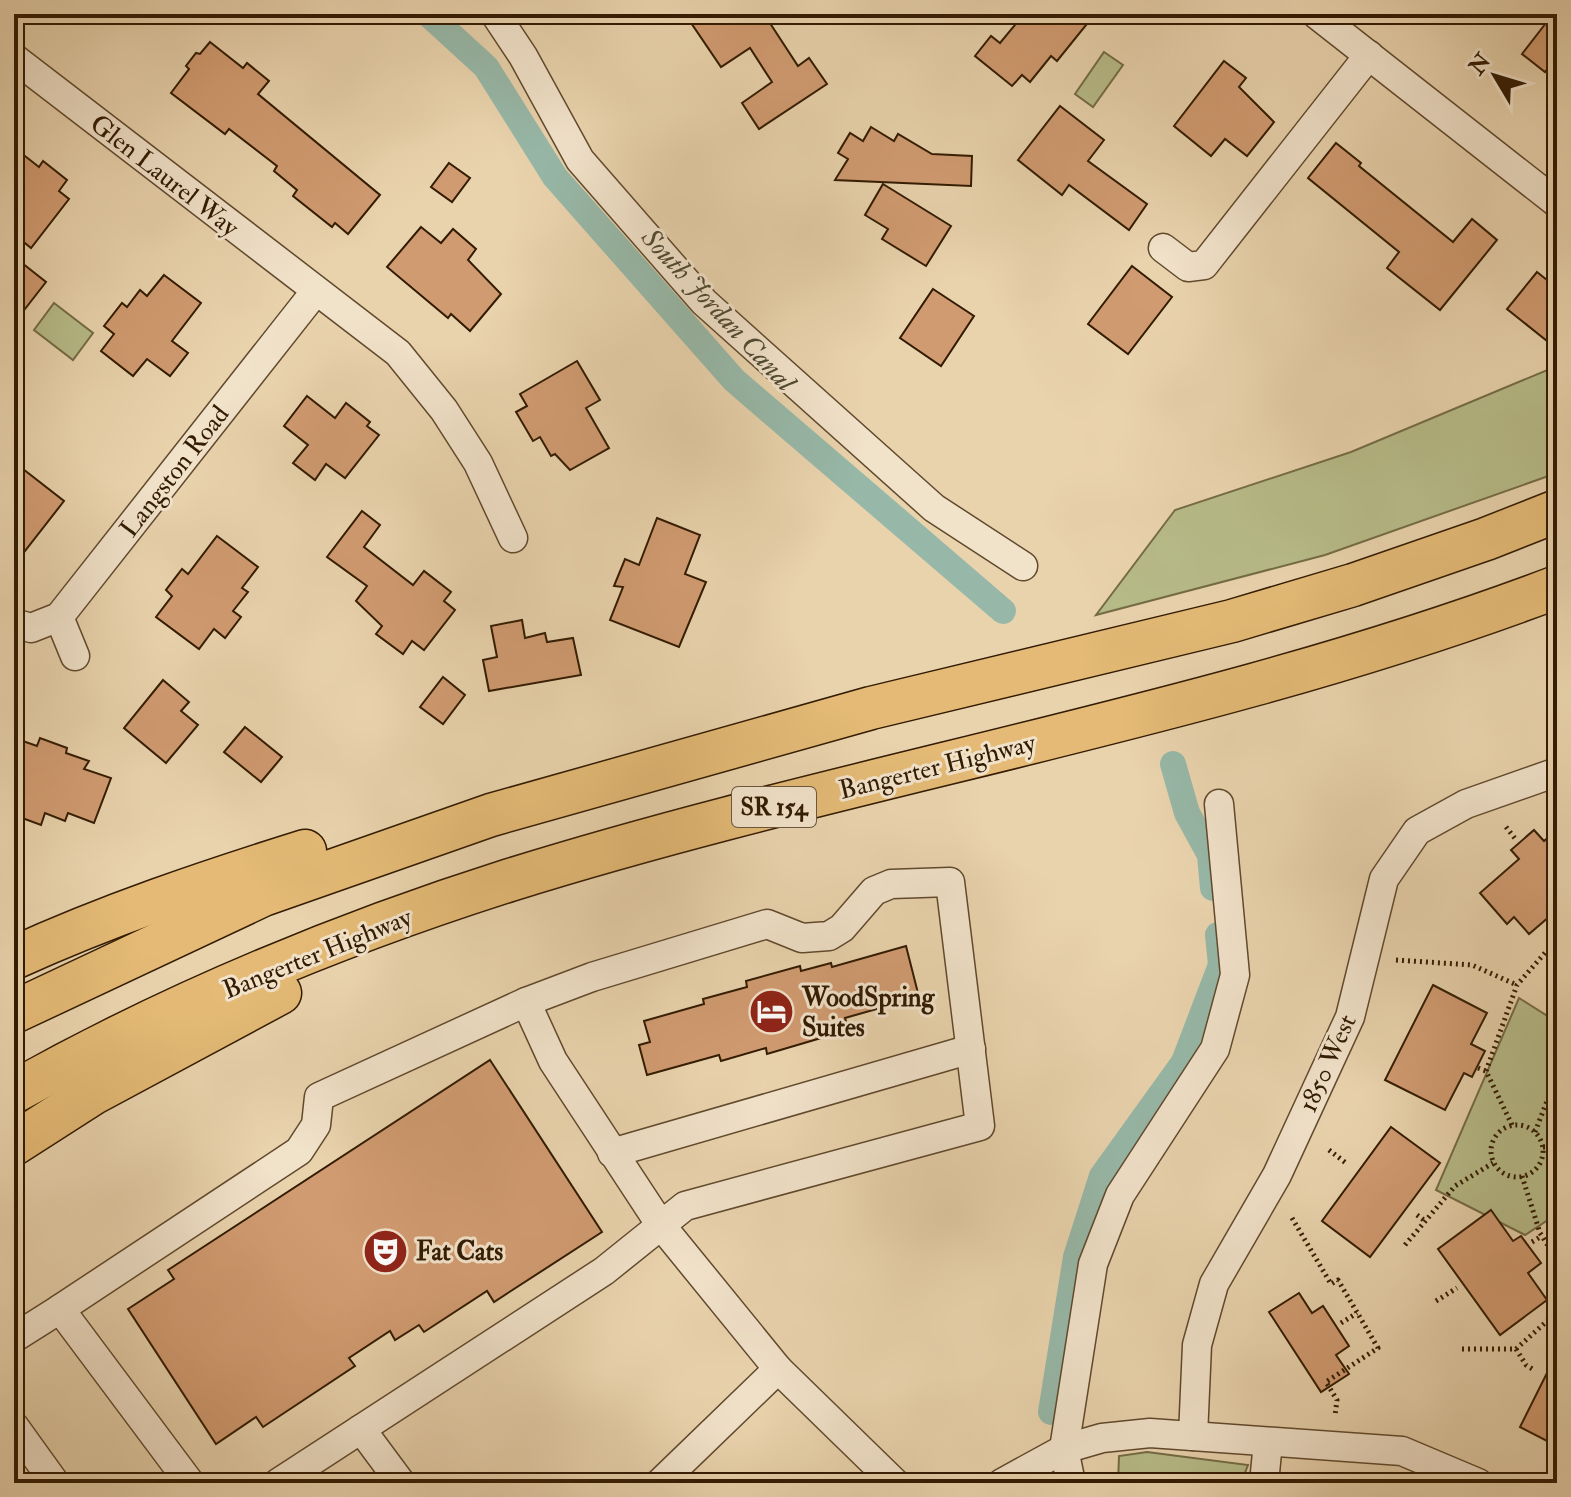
<svg xmlns="http://www.w3.org/2000/svg" width="1571" height="1497" font-family="'IM FELL Double Pica',serif">
<style>
.green{fill:#b7bc89;stroke:#746c46;stroke-width:2}
.lines{fill:none;stroke-linecap:round;stroke-linejoin:round}
.canal{stroke:#97b8a8;stroke-width:26}
.building{fill:#d19b71;stroke:#321b02;stroke-width:2}
.minor-casing{stroke:#60492d;stroke-width:31}
.highway-casing{stroke:#321b02;stroke-width:45}
.path{stroke:#321b02;stroke-width:5;stroke-dasharray:2 4;stroke-linecap:butt}
.minor{stroke:#f1e2ca;stroke-width:28}
.highway{stroke:#e4ba76;stroke-width:42}
.labels{text-anchor:middle;stroke-width:6;stroke-linejoin:round;paint-order:stroke}
.shield{fill:#f1e2ca;stroke:#6b573e;stroke-width:2}
.shield-label{font-size:24px;font-weight:bold;fill:#321b02}
.street-label{font-size:26px;fill:#321b02;stroke:#f1e2ca}
.poi-label{font-size:26px;font-weight:bold;fill:#321b02;stroke:#f1e2ca;text-anchor:start}
.water-label{font-size:28px;font-style:italic;fill:#504a34;stroke:#f1e2ca}
</style>
<rect width="100%" height="100%" fill="#e9d3ad"/>
<filter id="stains"><feTurbulence type="fractalNoise" baseFrequency=".0025" numOctaves="4"/><feColorMatrix values="0 0 0 0 .2 0 0 0 0 .09 0 0 0 0 .02 0 0 0 .5 -.17"/></filter>
<radialGradient id="worn" r=".72"><stop offset=".6" stop-color="#630" stop-opacity="0"/><stop offset="1" stop-color="#630" stop-opacity=".3"/></radialGradient>
<g class="green">
<polygon points="1104,52 1123,65 1093,107 1075,94"/>
<polygon points="54,303 93,333 73,360 34,330"/>
<polygon points="1557,366 1557,473 1325,555 1096,615 1175,510 1351,452"/>
<polygon points="1519,998 1557,1022 1557,1214 1525,1235 1436,1190"/>
<polygon points="1147,1452 1248,1465 1241,1483 1118,1483 1119,1456"/>
</g>
<g class="lines">
<g class="canal">
<polyline points="428,14 486,67 555,177 734,380 1003,611"/>
<polyline points="1173,764 1187,813 1210,855 1213,888"/>
<polyline points="1051,1412 1076,1257 1102,1176 1184,1062 1221,965 1218,935"/>
</g>
</g>
<g class="building">
<polygon points="685,14 764,14 798,66 809,58 827,84 759,129 742,103 772,82 750,48 721,67"/>
<polygon points="1024,14 1095,14 1057,61 1051,56 1030,82 1022,75 1012,86 975,56 991,36 1000,43"/>
<polygon points="1553,14 1557,14 1557,58 1545,72 1522,54"/>
<polygon points="210,42 243,68 247,63 269,81 258,94 380,195 348,234 335,223 332,227 293,196 297,190 274,171 277,166 229,129 225,134 171,93 189,69 186,66 196,53 200,54"/>
<polygon points="1224,61 1246,78 1239,87 1274,122 1247,156 1225,139 1211,156 1174,126"/>
<polygon points="1060,106 1104,140 1088,161 1147,204 1129,230 1069,185 1062,195 1018,160"/>
<polygon points="871,127 894,141 898,134 932,154 972,156 971,186 835,180 848,159 838,153 850,133 863,141"/>
<polygon points="1336,143 1361,163 1359,166 1453,242 1472,219 1497,240 1440,310 1387,268 1399,252 1308,178"/>
<polygon points="14,153 22,159 25,156 39,167 43,161 67,180 59,191 69,199 31,248 14,234"/>
<polygon points="449,163 470,178 452,202 431,187"/>
<polygon points="883,184 951,226 926,266 882,239 888,229 865,215"/>
<polygon points="421,227 441,243 453,229 476,249 468,260 501,294 470,331 451,314 448,318 387,267"/>
<polygon points="22,263 46,282 14,323 14,273"/>
<polygon points="1132,266 1172,297 1128,354 1088,324"/>
<polygon points="1537,272 1557,288 1557,349 1507,309"/>
<polygon points="164,275 201,303 172,341 188,353 170,376 147,359 133,376 101,351 114,334 104,326 122,303 127,307 140,290 147,296"/>
<polygon points="933,289 974,316 941,366 900,338"/>
<polygon points="577,361 600,400 586,408 609,448 570,470 555,454 551,456 540,437 533,441 516,412 527,406 520,394"/>
<polygon points="307,396 335,418 346,403 370,422 367,426 379,435 345,478 326,464 315,480 293,463 308,445 284,426"/>
<polygon points="14,462 64,501 14,565"/>
<polygon points="362,511 380,525 364,547 413,585 424,571 451,592 444,601 455,610 424,650 412,641 403,654 376,634 382,626 356,601 367,586 327,557"/>
<polygon points="657,518 700,535 685,574 706,582 679,647 610,620 623,587 614,586 625,559 639,565"/>
<polygon points="217,536 258,567 242,588 248,592 233,611 241,617 225,638 214,629 199,649 156,617 172,596 166,590 182,569 188,574"/>
<polygon points="522,620 525,638 545,633 547,642 573,638 581,675 489,691 483,660 497,657 491,626"/>
<polygon points="443,677 465,695 443,724 420,707"/>
<polygon points="163,680 189,702 181,711 198,725 166,763 124,728"/>
<polygon points="245,727 282,757 261,782 224,752"/>
<polygon points="14,738 37,746 40,738 67,748 66,753 89,761 84,769 111,778 94,823 68,813 65,821 45,813 41,825 14,815"/>
<polygon points="1534,830 1544,841 1557,830 1557,910 1529,934 1514,917 1507,924 1480,893 1519,859 1511,850"/>
<polygon points="906,946 919,997 845,1018 847,1025 819,1032 821,1038 767,1054 766,1048 721,1061 719,1055 647,1075 639,1045 650,1042 644,1021 704,1004 703,999 747,987 746,981 800,966 801,971 831,963 832,967"/>
<polygon points="1433,985 1487,1013 1471,1044 1485,1051 1472,1077 1464,1073 1445,1110 1385,1080"/>
<polygon points="490,1060 602,1232 494,1302 487,1291 424,1332 419,1325 395,1340 390,1331 349,1358 355,1366 263,1427 256,1417 216,1444 128,1309 174,1279 168,1270"/>
<polygon points="1391,1127 1440,1163 1370,1257 1322,1221"/>
<polygon points="1491,1210 1513,1241 1521,1236 1541,1263 1528,1273 1547,1300 1500,1335 1438,1249"/>
<polygon points="1299,1293 1312,1313 1323,1306 1349,1346 1336,1355 1349,1374 1321,1392 1269,1312"/>
<polygon points="1557,1353 1557,1446 1520,1427"/>
</g>
<g class="lines">
<defs>
<g id="minor">
<polyline points="495,14 523,56 580,160 704,302 934,508 1023,566"/>
<polyline points="1316,14 1557,203"/>
<polyline points="14,58 398,353 444,410 478,463 513,538"/>
<polyline points="1163,248 1188,267 1204,265 1369,55"/>
<polyline points="59,617 75,656"/>
<polyline points="14,623 31,628 59,617 315,292"/>
<polyline points="612,1153 971,1049"/>
<polyline points="14,1338 60,1309"/>
<polyline points="14,1426 55,1483"/>
<polyline points="361,1429 401,1483"/>
<polyline points="1193,1436 1197,1345 1214,1284 1277,1175 1350,1017 1384,879 1417,831 1466,804 1557,772"/>
<polyline points="190,1483 60,1309 299,1151 316,1125 319,1097 526,1002 553,1061 660,1224 778,1369 895,1483"/>
<polyline points="278,1483 604,1271 685,1206 980,1126 950,882 891,884 874,891 842,928 829,936 802,938 767,924 592,977 526,1002"/>
<polyline points="660,1483 778,1369"/>
<polyline points="1002,1483 1064,1449 1102,1438 1150,1433 1402,1451 1478,1483"/>
<polyline points="1071,1483 1064,1449 1093,1264 1120,1195 1215,1049 1235,975 1219,804"/>
<polyline points="1264,1483 1268,1442"/>
</g>
<g id="highway">
<path d="M14 958C108 915 206 882 305 851"/>
<polyline points="14,1012 263,895 491,815 871,708 1232,621 1353,585 1486,539 1557,511"/>
<path d="M14 1092C169 1005 340 934 510 880 856 772 1217 716 1557 587"/>
<polyline points="14,1144 92,1094 280,993"/>
</g>
</defs>
<use href="#minor" class="minor-casing"/>
<use href="#highway" class="highway-casing"/>
<g class="path">
<polyline points="1506,827 1517,841"/>
<polyline points="1551,945 1557,950"/>
<polyline points="1396,960 1472,965 1517,985"/>
<polyline points="1478,1068 1486,1071"/>
<circle cx="1517" cy="1151" r="26"/>
<polyline points="1512,1125 1486,1071 1517,985 1557,939"/>
<polyline points="1535,1132 1549,1096"/>
<polyline points="1543,1147 1557,1147"/>
<polyline points="1329,1150 1346,1163"/>
<polyline points="1522,1176 1540,1233 1557,1260"/>
<polyline points="1417,1215 1425,1221"/>
<polyline points="1292,1218 1331,1284 1338,1280 1378,1348 1326,1382 1337,1400 1335,1416"/>
<polyline points="1532,1242 1542,1236"/>
<polyline points="1405,1245 1455,1186 1493,1163"/>
<polyline points="1436,1301 1457,1288"/>
<polyline points="1341,1323 1357,1313"/>
<polyline points="1462,1349 1516,1349 1557,1312"/>
<polyline points="1516,1349 1526,1365 1534,1370"/>
<polyline points="1203,1483 1208,1483"/>
</g>
<use href="#minor" class="minor"/>
<use href="#highway" class="highway"/>
</g>
<defs>
<symbol id="hotel-disc" viewBox="-11 -11 22 22"><circle r="9.5" fill="#8f2418" stroke="#f1e2ca"/><path d="M-6-4.5h1.5V1H6V5H4.5V3h-9V5H-6ZM-4 0a1.8 1.8 0 1 1 3.6 0ZM.5 0V-2.5h3Q6-2.5 6 0Z" fill="#fff"/></symbol>
<symbol id="theatre-disc" viewBox="-11 -11 22 22"><circle r="9.5" fill="#8f2418" stroke="#f1e2ca"/><path d="M-5-5.5Q0-4 5-5.5V0Q5 5 0 6Q-5 5-5 0ZM-3.3-2.5H-1v1.5H-3.3ZM1-2.5H3.3v1.5H1ZM-2.8 1Q0 5.5 2.8 1Z" fill="#fff"/></symbol>
</defs>
<g fill-rule="evenodd">
<use href="#hotel-disc" x="746" y="986" width="51" height="51"/>
<use href="#theatre-disc" x="360" y="1226" width="51" height="51"/>
</g>
<g class="labels">
<rect class="shield" x="732" y="787" width="84" height="40" rx="6"/>
<g class="shield-label">
<text x="774" y="815">SR 154</text>
</g>
<g class="street-label">
<text transform="translate(165 175) rotate(38)" y="9">Glen Laurel Way</text>
<text transform="translate(174 471) rotate(-52)" y="9">Langston Road</text>
<text transform="translate(937 766) rotate(-14)" y="9">Bangerter Highway</text>
<text transform="translate(317 953) rotate(-22)" y="9">Bangerter Highway</text>
<text transform="translate(1327 1063) rotate(-66)" y="9">1850 West</text>
</g>
<g class="poi-label">
<text x="802" y="1006">WoodSpring<tspan x="802" dy="30">Suites</tspan></text>
<text x="416" y="1260">Fat Cats</text>
</g>
<g class="water-label">
<text transform="translate(719 309) rotate(47)" y="10">South Jordan Canal</text>
</g>
</g>
<rect width="1571" height="1497" fill="none" stroke="#e9d3ad" stroke-width="48"/>
<rect x="16" y="16" width="1539" height="1465" fill="none" stroke="#321b02" stroke-width="4"/>
<rect x="24" y="24" width="1523" height="1449" fill="none" stroke="#321b02" stroke-width="2"/>
<g transform="translate(1495 76) rotate(308)" stroke="#f1e2ca" stroke-width="6" paint-order="stroke">
<path d="M0-6L14 30L0 20L-14 30Z" fill="#321b02"/>
<text y="-12" font-size="22" font-weight="bold" text-anchor="middle" fill="#321b02">N</text>
</g>
<rect width="100%" height="100%" filter="url(#stains)"/>
<rect width="100%" height="100%" fill="url(#worn)"/>
</svg>
